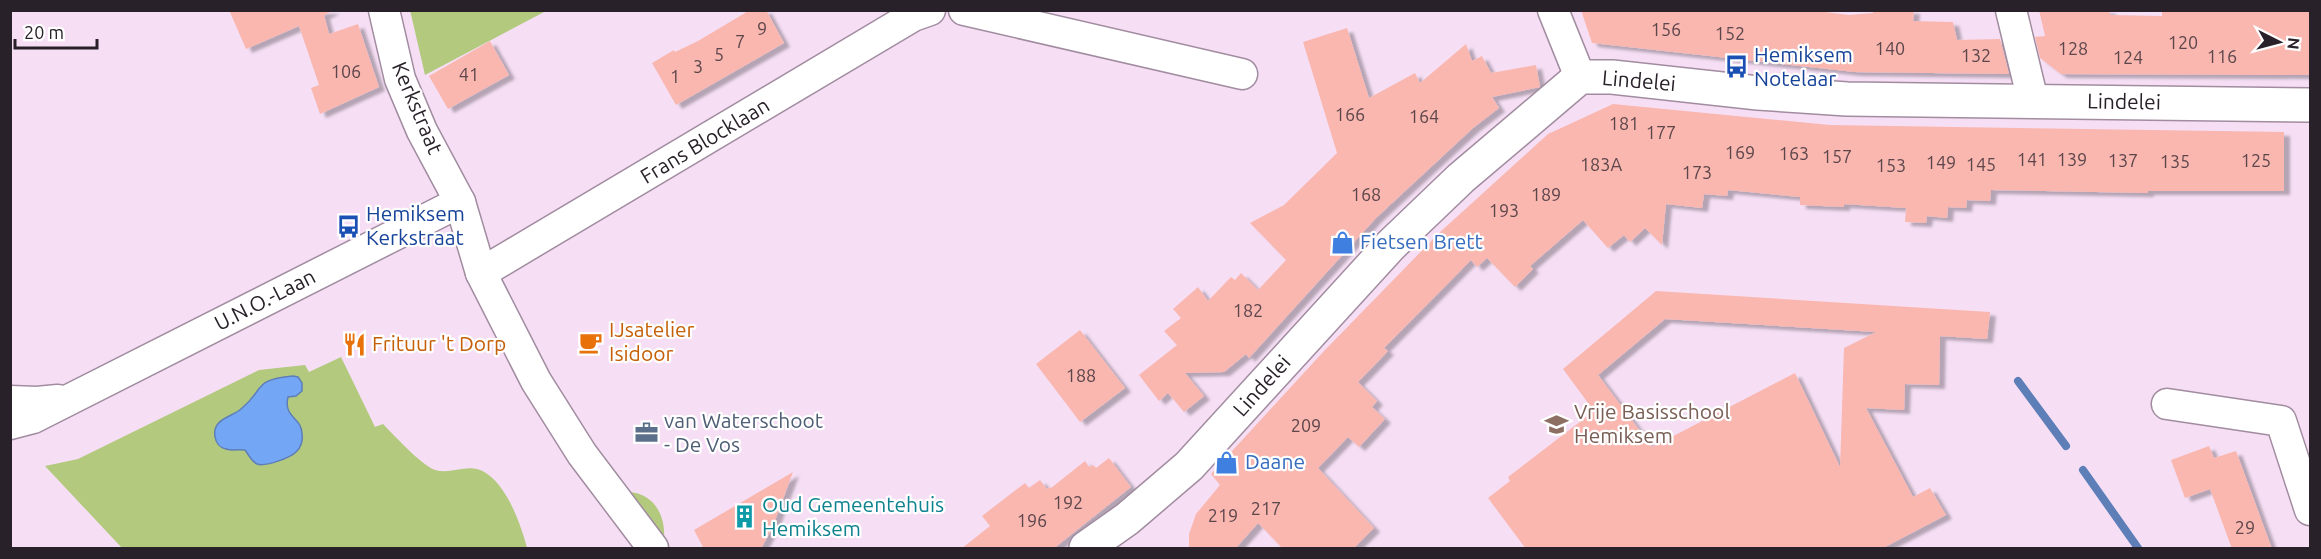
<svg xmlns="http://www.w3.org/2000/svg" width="2321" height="559" font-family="Ubuntu,sans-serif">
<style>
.green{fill:#b2c97e}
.water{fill:#74a6f6;stroke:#5e7eb8;stroke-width:1.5}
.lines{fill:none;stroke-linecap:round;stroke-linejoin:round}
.stream{stroke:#5e7eb8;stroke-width:8}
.building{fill:#f9b7b0;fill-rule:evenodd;filter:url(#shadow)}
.minor-casing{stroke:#a18ca0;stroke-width:33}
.tertiary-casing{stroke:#a18ca0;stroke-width:36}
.minor{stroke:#fff;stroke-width:30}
.tertiary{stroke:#fff;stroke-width:33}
.labels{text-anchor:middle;stroke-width:4.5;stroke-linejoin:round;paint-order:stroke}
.number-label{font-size:18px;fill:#5d464b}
.transit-label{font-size:21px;fill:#164399;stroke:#fff;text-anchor:start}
.street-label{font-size:21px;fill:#292129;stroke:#fff}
.shop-label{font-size:21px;fill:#366cbe;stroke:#fff;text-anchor:start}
.food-label{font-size:21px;fill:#c56008;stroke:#fff;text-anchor:start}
.education-label{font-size:21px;fill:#785e54;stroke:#fff;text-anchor:start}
.service-label{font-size:21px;fill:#4e5e75;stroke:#fff;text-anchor:start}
.culture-label{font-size:21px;fill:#0d838f;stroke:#fff;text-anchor:start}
</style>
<defs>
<filter id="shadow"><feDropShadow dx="6" dy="4" stdDeviation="1.5" flood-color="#0004"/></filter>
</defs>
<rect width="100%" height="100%" fill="#f6dff5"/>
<g class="green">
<polygon points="410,10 546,10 546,11 425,75"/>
<path d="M341 357 375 427 383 424C394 435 421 465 435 470 449 474 463 466 477 469 504 476 521 524 527 548H122L45 466 78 459 259 370 305 365 309 372Z"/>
<path d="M630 492C656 495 666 517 664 542Z"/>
</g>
<path class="water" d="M293 376 298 377 302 383V391L296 396 288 397C283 418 302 417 302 434 303 440 301 448 296 452 290 458 265 467 257 464 251 461 249 455 245 450 238 449 233 451 226 449 220 448 216 443 215 437 212 419 230 418 241 409 266 388 252 380 293 376Z"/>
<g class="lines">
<g class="stream">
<polyline points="2018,381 2066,446"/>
<polyline points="2083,470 2138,548"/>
</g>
</g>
<g class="building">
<polygon points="229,10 334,10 324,15 329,34 358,24 379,87 320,114 311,88 319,85 299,26 246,49"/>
<polygon points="750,10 766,10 784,43 676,105 652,63 674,50 675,52 698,41"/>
<polygon points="1581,10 1825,10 1825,12 1849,15 1873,13 1873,10 1914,10 1913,21 1953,22 1957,40 2000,39 2009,74 1855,72 1592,43"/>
<polygon points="2039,10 2110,10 2110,15 2162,16 2162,10 2310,10 2310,75 2061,74 2040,58 2035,37 2045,36"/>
<polygon points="1347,28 1369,98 1415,73 1420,83 1466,44 1472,61 1482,56 1491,73 1536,65 1540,87 1492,97 1499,108 1473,128 1376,218 1249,358 1246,354 1224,372 1185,373 1204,396 1184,412 1168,393 1159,401 1139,375 1177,345 1164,331 1181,318 1173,309 1198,287 1208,301 1231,277 1235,280 1241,273 1258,290 1286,260 1250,223 1284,205 1337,153 1303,42"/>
<polygon points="490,41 509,75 448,109 429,76"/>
<polygon points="1613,104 1830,125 2284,132 2284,191 2148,191 2148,193 1991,190 1990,201 1967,200 1966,208 1948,207 1947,218 1927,216 1926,223 1905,222 1906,208 1844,204 1844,207 1800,205 1800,197 1728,190 1727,196 1704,194 1702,208 1666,204 1662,245 1645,228 1630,242 1624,235 1608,248 1583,220 1530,266 1533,269 1515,287 1487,258 1477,267 1471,260 1384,348 1388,351 1358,382 1377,401 1372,407 1385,419 1359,447 1348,437 1318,468 1374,528 1353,549 1283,549 1258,523 1235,549 1189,549 1189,534 1196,514 1220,485 1211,474 1324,351 1439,233 1548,134"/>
<path d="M1656 291 1990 312 1987 339 1940 336 1939 385 1905 384 1904 410 1866 408 1913 497 1930 488 1946 515 1881 549H1526L1488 498 1510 481 1508 477 1594 411 1563 369ZM1665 319 1876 332 1844 348 1840 467 1795 373 1652 447 1598 375Z"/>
<polygon points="1080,330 1125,388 1080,422 1036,364"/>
<polygon points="2209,446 2214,458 2236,451 2272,549 2232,549 2210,489 2185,498 2171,460"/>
<polygon points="1109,458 1131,487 1053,549 961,549 990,526 982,516 1025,483 1029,488 1040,480 1047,489 1050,487 1051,488 1085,461 1089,467 1093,465 1096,468"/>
<polygon points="793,472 773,526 761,549 704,549 694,530"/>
</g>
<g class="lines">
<defs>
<g id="minor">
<polyline points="384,10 400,79 422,131 460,202 481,273 536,381 582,454 653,548"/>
<polyline points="964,10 1242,74"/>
<polyline points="1553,10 1580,77"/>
<polyline points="2011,10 2033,101"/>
<polyline points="481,273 913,16 930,10"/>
<polyline points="10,401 37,402 58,400"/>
<polyline points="2167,404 2281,421 2310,510"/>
<polyline points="10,424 33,418 460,202"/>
</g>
<polyline id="tertiary" points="1086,548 1127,519 1189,466 1390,246 1461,178 1580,77 1612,77 1758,93 1847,99 2310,105"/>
</defs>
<use href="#minor" class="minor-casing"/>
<use href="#tertiary" class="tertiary-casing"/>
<use href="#minor" class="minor"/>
<use href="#tertiary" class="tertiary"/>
</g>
<defs>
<symbol id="bus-bare" viewBox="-9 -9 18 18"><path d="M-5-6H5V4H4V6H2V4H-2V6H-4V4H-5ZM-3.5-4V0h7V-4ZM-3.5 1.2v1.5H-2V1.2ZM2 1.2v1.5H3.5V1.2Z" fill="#1a4fb4" stroke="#fff" stroke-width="2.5" paint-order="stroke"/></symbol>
<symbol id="shop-bare" viewBox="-9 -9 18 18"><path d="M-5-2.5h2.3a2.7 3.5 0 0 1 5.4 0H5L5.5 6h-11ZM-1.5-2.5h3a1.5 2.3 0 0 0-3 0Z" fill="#3f7fe0" stroke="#fff" stroke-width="2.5" paint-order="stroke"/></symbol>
<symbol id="cafe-bare" viewBox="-9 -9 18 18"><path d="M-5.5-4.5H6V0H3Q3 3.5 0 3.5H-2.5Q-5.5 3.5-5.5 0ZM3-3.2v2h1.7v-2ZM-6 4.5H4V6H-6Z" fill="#e8710a" stroke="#fff" stroke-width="2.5" paint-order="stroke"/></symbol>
<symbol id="restaurant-bare" viewBox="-9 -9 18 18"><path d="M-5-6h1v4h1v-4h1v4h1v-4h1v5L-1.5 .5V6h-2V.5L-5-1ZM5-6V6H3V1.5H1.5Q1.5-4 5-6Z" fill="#e8710a" stroke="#fff" stroke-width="2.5" paint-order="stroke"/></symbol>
<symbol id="school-bare" viewBox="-9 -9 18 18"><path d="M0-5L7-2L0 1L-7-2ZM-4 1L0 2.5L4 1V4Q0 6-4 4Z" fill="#8d6e63" stroke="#fff" stroke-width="2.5" paint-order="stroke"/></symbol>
<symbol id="office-bare" viewBox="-9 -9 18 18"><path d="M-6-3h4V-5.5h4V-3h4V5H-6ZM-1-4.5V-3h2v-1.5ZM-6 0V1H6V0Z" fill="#5c6f8a" stroke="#fff" stroke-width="2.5" paint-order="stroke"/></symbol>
<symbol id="building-bare" viewBox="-9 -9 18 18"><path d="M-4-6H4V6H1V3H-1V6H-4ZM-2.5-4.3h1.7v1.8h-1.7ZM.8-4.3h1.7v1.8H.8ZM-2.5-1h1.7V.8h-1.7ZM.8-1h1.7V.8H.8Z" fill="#0f9aa8" stroke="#fff" stroke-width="2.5" paint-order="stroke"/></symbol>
</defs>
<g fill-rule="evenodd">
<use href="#bus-bare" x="1720" y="50" width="33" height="33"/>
<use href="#bus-bare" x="332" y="210" width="33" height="33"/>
<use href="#shop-bare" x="1326" y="226" width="33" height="33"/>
<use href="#cafe-bare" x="574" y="326" width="33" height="33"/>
<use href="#restaurant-bare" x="338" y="328" width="33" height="33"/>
<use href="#school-bare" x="1540" y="408" width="33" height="33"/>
<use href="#office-bare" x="630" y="416" width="33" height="33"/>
<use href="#shop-bare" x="1210" y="446" width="33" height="33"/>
<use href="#building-bare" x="728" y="500" width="33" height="33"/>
</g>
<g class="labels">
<g class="number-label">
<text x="762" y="35">9</text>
<text x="1666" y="36">156</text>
<text x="1730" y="40">152</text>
<text x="740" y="48">7</text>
<text x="2183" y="49">120</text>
<text x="1890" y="55">140</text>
<text x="2073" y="55">128</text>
<text x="719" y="61">5</text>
<text x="1976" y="62">132</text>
<text x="2222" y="63">116</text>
<text x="2128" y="64">124</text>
<text x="698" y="73">3</text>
<text x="346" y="78">106</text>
<text x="469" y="81">41</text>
<text x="675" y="83">1</text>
<text x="1350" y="121">166</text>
<text x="1424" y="123">164</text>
<text x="1624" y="130">181</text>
<text x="1661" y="139">177</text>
<text x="1740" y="159">169</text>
<text x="1794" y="160">163</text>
<text x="1837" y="163">157</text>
<text x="2032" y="166">141</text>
<text x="2072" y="166">139</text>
<text x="2123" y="167">137</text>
<text x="2256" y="167">125</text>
<text x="2175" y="168">135</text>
<text x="1941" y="169">149</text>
<text x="1601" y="171">183A</text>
<text x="1981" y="171">145</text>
<text x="1891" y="172">153</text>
<text x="1697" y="179">173</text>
<text x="1366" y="201">168</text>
<text x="1546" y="201">189</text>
<text x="1504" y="217">193</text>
<text x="1248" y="317">182</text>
<text x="1081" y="382">188</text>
<text x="1306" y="432">209</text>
<text x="1068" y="509">192</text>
<text x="1266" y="515">217</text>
<text x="1223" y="522">219</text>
<text x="1032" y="527">196</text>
<text x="2245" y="534">29</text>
</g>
<g class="transit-label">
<text x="1754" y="62">Hemiksem<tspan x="1754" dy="24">Notelaar</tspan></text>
<text x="366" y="221">Hemiksem<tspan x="366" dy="24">Kerkstraat</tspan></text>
</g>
<g class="street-label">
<text transform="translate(1639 81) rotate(5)" y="7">Lindelei</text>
<text transform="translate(2124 102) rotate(1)" y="7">Lindelei</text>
<text transform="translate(417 108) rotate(67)" y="7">Kerkstraat</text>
<text transform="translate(705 141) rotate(-31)" y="7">Frans Blocklaan</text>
<text transform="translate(265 300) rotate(-27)" y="7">U.N.O.-Laan</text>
<text transform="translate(1262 386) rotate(-48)" y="7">Lindelei</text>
</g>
<g class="shop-label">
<text x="1360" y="249">Fietsen Brett</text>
<text x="1245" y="469">Daane</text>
</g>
<g class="food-label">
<text x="609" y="337">IJsatelier<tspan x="609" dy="24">Isidoor</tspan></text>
<text x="372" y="351">Frituur 't Dorp</text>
</g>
<g class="education-label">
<text x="1574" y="419">Vrije Basisschool<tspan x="1574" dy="24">Hemiksem</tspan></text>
</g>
<g class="service-label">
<text x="664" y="428">van Waterschoot<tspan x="664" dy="24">- De Vos</tspan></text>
</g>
<g class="culture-label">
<text x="762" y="512">Oud Gemeentehuis<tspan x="762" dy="24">Hemiksem</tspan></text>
</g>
</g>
<rect width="2321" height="559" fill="none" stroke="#292129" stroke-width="24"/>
<g transform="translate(2279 42) rotate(96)" stroke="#ffffff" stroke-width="4.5" paint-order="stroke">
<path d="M0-4.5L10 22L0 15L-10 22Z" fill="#292129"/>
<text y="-9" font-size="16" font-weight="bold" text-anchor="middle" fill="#292129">N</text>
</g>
<path d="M15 39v9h82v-9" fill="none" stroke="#292129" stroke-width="3"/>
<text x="24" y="39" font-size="18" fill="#292129" stroke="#ffffff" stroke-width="4.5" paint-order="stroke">20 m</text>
</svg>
